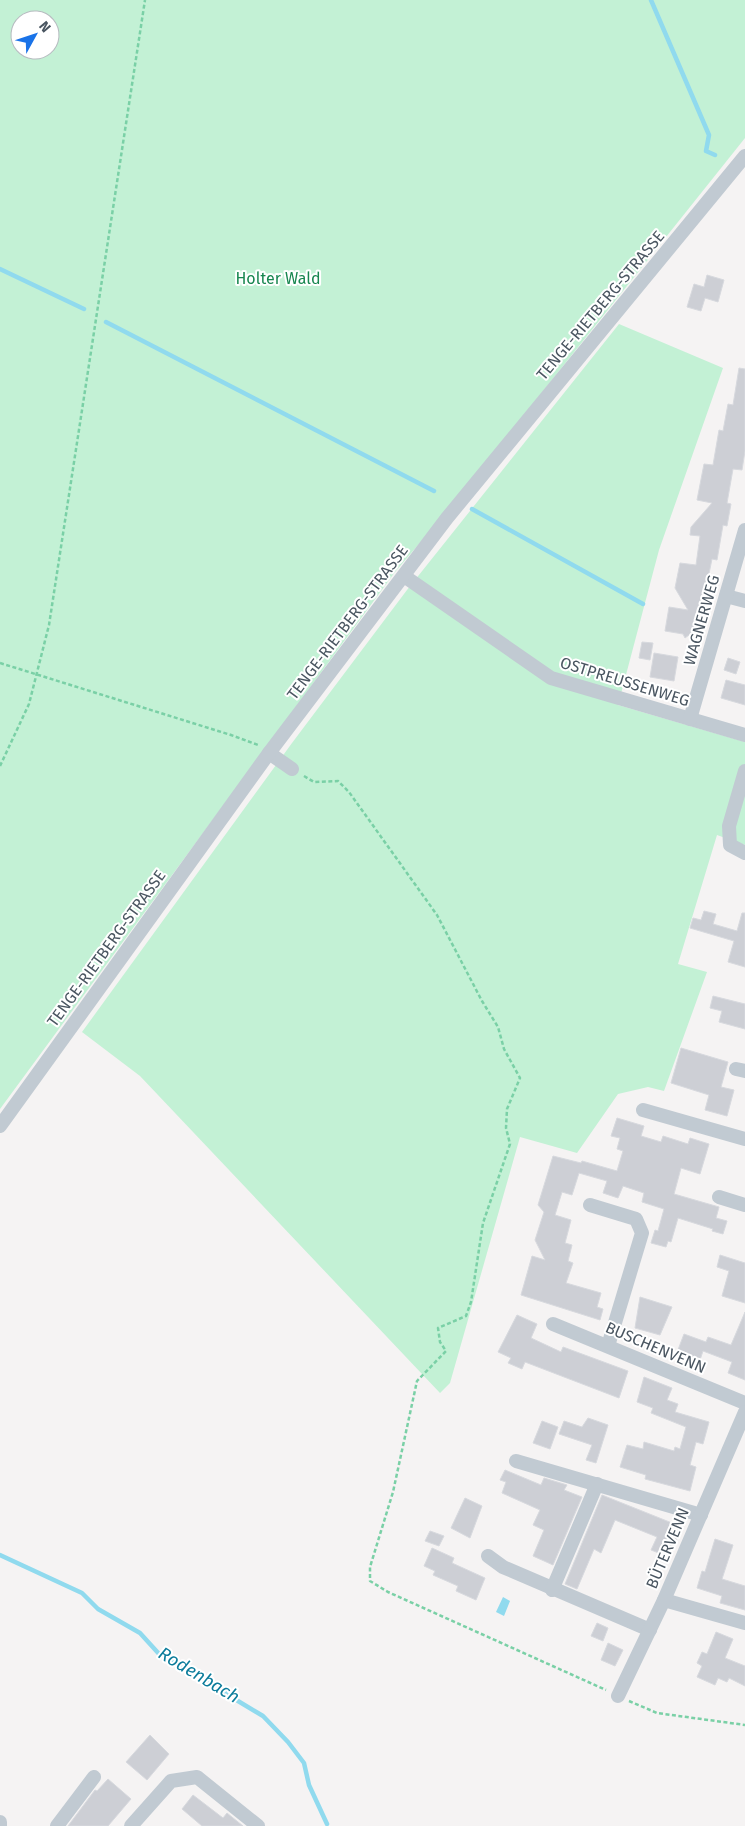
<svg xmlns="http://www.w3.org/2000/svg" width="745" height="1826" font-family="'Fira Sans',sans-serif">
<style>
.green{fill:#c3f1d5;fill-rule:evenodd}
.water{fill:#90daee}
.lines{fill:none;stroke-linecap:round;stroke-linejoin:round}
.stream{stroke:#90daee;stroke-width:4.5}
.building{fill:#cdcfd5;stroke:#d7d9de}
.path{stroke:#7ad0a6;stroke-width:2.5;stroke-dasharray:4 2.5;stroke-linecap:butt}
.minor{stroke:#c1cad2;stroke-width:14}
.labels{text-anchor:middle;stroke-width:4;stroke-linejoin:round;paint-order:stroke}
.park-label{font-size:16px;fill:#17864f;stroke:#fff}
.street-label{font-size:16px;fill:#4a5661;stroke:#fff}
.water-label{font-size:18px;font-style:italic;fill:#0c7c9b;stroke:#fff}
</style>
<rect width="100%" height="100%" fill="#f5f3f3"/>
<g class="green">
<path d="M0 0H745V138L453 504 395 572 0 1109ZM20 20H50V50H20Z"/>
<polygon points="619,324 723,368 659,550 618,705 745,742 745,845 717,835 678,964 707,972 664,1091 648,1087 618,1094 577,1153 520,1137 450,1383 440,1393 140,1076 82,1032 292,743 407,590"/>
</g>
<polygon class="water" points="503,1597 510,1601 504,1616 496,1612"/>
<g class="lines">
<g class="stream">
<polyline points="651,0 709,135 706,151 715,155"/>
<polyline points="0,269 84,309"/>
<polyline points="106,322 434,491"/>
<polyline points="472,509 643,604"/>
<polyline points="0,1555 82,1593 98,1609 140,1633 160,1655 193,1671 206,1683 212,1682 228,1695 263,1716 288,1742 304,1763 309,1785 327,1824"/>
</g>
</g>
<g class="building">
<polygon points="707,275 724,280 718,302 705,298 701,311 687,307 694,284 704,287"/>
<polygon points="739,368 745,369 745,451 742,470 733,469 727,503 731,504 727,526 723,525 717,560 712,559 698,627 697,624 695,636 689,635 685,638 683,634 665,631 669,607 688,610 675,588 680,563 696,565 700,536 690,535 691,527 712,503 697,500 704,464 713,465 719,430 723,431 728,404 733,405"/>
<polygon points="642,642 653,643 650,660 639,658"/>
<polygon points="654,653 678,657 674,681 650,677"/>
<polygon points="728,658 740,662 736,674 724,670"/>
<polygon points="726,680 745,685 745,705 721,698"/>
<polygon points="704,911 716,914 713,924 737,931 742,913 745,913 745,967 728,962 734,941 690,928 693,918 701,920"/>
<polygon points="713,996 745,1004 745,1029 719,1022 722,1011 710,1008"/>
<polygon points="681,1048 728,1062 721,1087 734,1090 727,1116 705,1110 709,1095 671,1083"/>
<polygon points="617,1118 644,1126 641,1136 661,1142 663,1136 688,1144 690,1138 709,1144 700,1174 681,1168 674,1194 719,1207 716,1218 727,1221 723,1234 712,1231 713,1229 678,1218 671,1242 668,1241 666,1247 651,1243 655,1230 658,1231 664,1209 642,1202 644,1193 623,1186 618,1198 603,1193 607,1181 579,1173 572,1195 562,1192 555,1215 571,1220 565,1243 572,1245 568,1261 573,1263 566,1283 601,1293 597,1307 603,1309 600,1320 521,1295 532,1256 545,1260 535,1240 544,1212 538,1205 553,1156 581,1163 582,1161 617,1171 623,1151 617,1149 620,1138 611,1136"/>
<polygon points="720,1255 745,1263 745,1303 722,1296 729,1271 717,1267"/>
<polygon points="640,1297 672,1307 660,1335 635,1328"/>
<polygon points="745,1312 745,1380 728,1373 732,1362 703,1351 699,1363 676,1355 684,1334 706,1342 708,1337 731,1345"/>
<polygon points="517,1315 537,1324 531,1338 561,1352 563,1347 628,1371 619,1398 525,1362 522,1369 508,1363 511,1358 498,1352"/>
<polygon points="644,1377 672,1388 667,1400 678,1404 675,1412 709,1422 703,1444 696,1442 690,1465 696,1467 690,1491 645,1479 646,1475 620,1467 627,1445 643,1449 644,1442 674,1451 675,1447 680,1449 686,1427 651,1413 653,1408 637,1402"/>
<polygon points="588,1418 608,1425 596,1463 586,1460 592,1445 559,1434 564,1421 582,1427"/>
<polygon points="542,1421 558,1427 550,1449 533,1443"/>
<polygon points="505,1470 541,1485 544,1478 567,1485 564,1490 582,1497 553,1565 533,1556 544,1530 533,1525 540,1510 502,1493 506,1482 500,1480"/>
<polygon points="602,1495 682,1527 669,1557 651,1550 657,1537 615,1520 601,1553 594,1549 577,1589 565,1584"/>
<polygon points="465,1498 482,1506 470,1538 451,1528"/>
<polygon points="430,1531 444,1536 439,1546 425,1541"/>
<polygon points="715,1539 733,1545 722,1579 745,1586 745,1610 720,1603 722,1596 697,1588 702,1571 705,1572"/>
<polygon points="432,1548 454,1558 452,1563 485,1578 476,1600 456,1591 458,1586 433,1575 435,1571 424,1566"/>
<polygon points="597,1623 608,1628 603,1641 591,1636"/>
<polygon points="716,1632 733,1639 725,1658 745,1666 745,1686 729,1678 727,1682 718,1678 715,1685 697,1677 702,1666 697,1663 702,1652 707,1654"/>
<polygon points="608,1643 623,1650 615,1666 601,1660"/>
<polygon points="150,1735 169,1754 147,1780 126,1762"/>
<polygon points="108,1779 131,1799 108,1826 68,1826 95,1790 97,1791"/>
<polygon points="193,1795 223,1818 227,1813 243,1826 202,1826 182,1809"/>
</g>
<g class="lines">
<g class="path">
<polyline points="0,663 231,735 258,745"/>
<polyline points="0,766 29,704 49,625 145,0"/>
<polyline points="304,776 314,782 338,781 349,792 437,915 482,1001 498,1027 504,1049 520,1078 507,1109 506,1128 510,1144 483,1223 471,1302 466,1316 438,1328 440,1342 446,1351 417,1381 393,1492 370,1567 370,1581 388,1592 606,1690"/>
<polyline points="629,1701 657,1713 745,1725"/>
</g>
<g class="minor">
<polyline points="404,576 551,678 745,735"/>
<polyline points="726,596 745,601"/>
<polyline points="690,719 745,530"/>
<polyline points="269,753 292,769"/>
<polyline points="745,771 729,826 730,845 745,853"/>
<polyline points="736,1069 745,1071"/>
<polyline points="643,1110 745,1139"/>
<polyline points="0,1126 269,753 447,518 745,156"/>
<polyline points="719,1197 745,1205"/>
<polyline points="590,1205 636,1219 642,1233 608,1346"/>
<polyline points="553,1324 745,1403"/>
<polyline points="516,1461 701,1515"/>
<polyline points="488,1556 503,1567 650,1630"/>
<polyline points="552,1590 597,1484"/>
<polyline points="664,1600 745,1623"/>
<polyline points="618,1696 664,1600 745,1412"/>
<polyline points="0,1822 0,1826"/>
<polyline points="57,1826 94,1777"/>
<polyline points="131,1826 171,1781 197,1777 258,1826"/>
</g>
</g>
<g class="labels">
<g class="park-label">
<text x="278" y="284">Holter Wald</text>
</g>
<g class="street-label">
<text transform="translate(600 305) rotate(-50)" y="6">TENGE-RIETBERG-STRASSE</text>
<text transform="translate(701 620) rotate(-74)" y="6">WAGNERWEG</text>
<text transform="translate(347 622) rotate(-53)" y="6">TENGE-RIETBERG-STRASSE</text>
<text transform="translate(625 681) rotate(17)" y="6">OSTPREUSSENWEG</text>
<text transform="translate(106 948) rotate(-54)" y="6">TENGE-RIETBERG-STRASSE</text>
<text transform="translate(656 1347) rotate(23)" y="6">BUSCHENVENN</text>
<text transform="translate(667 1548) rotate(-67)" y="6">BÜTERVENN</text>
</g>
<g class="water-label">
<text transform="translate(199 1675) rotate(31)" y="6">Rodenbach</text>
</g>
</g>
<g transform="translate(35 35) rotate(50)"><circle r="24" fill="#ffffff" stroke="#b7bbc0"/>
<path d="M0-4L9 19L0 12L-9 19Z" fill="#1a73e8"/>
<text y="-8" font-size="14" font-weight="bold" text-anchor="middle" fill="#4a5661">N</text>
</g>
</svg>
